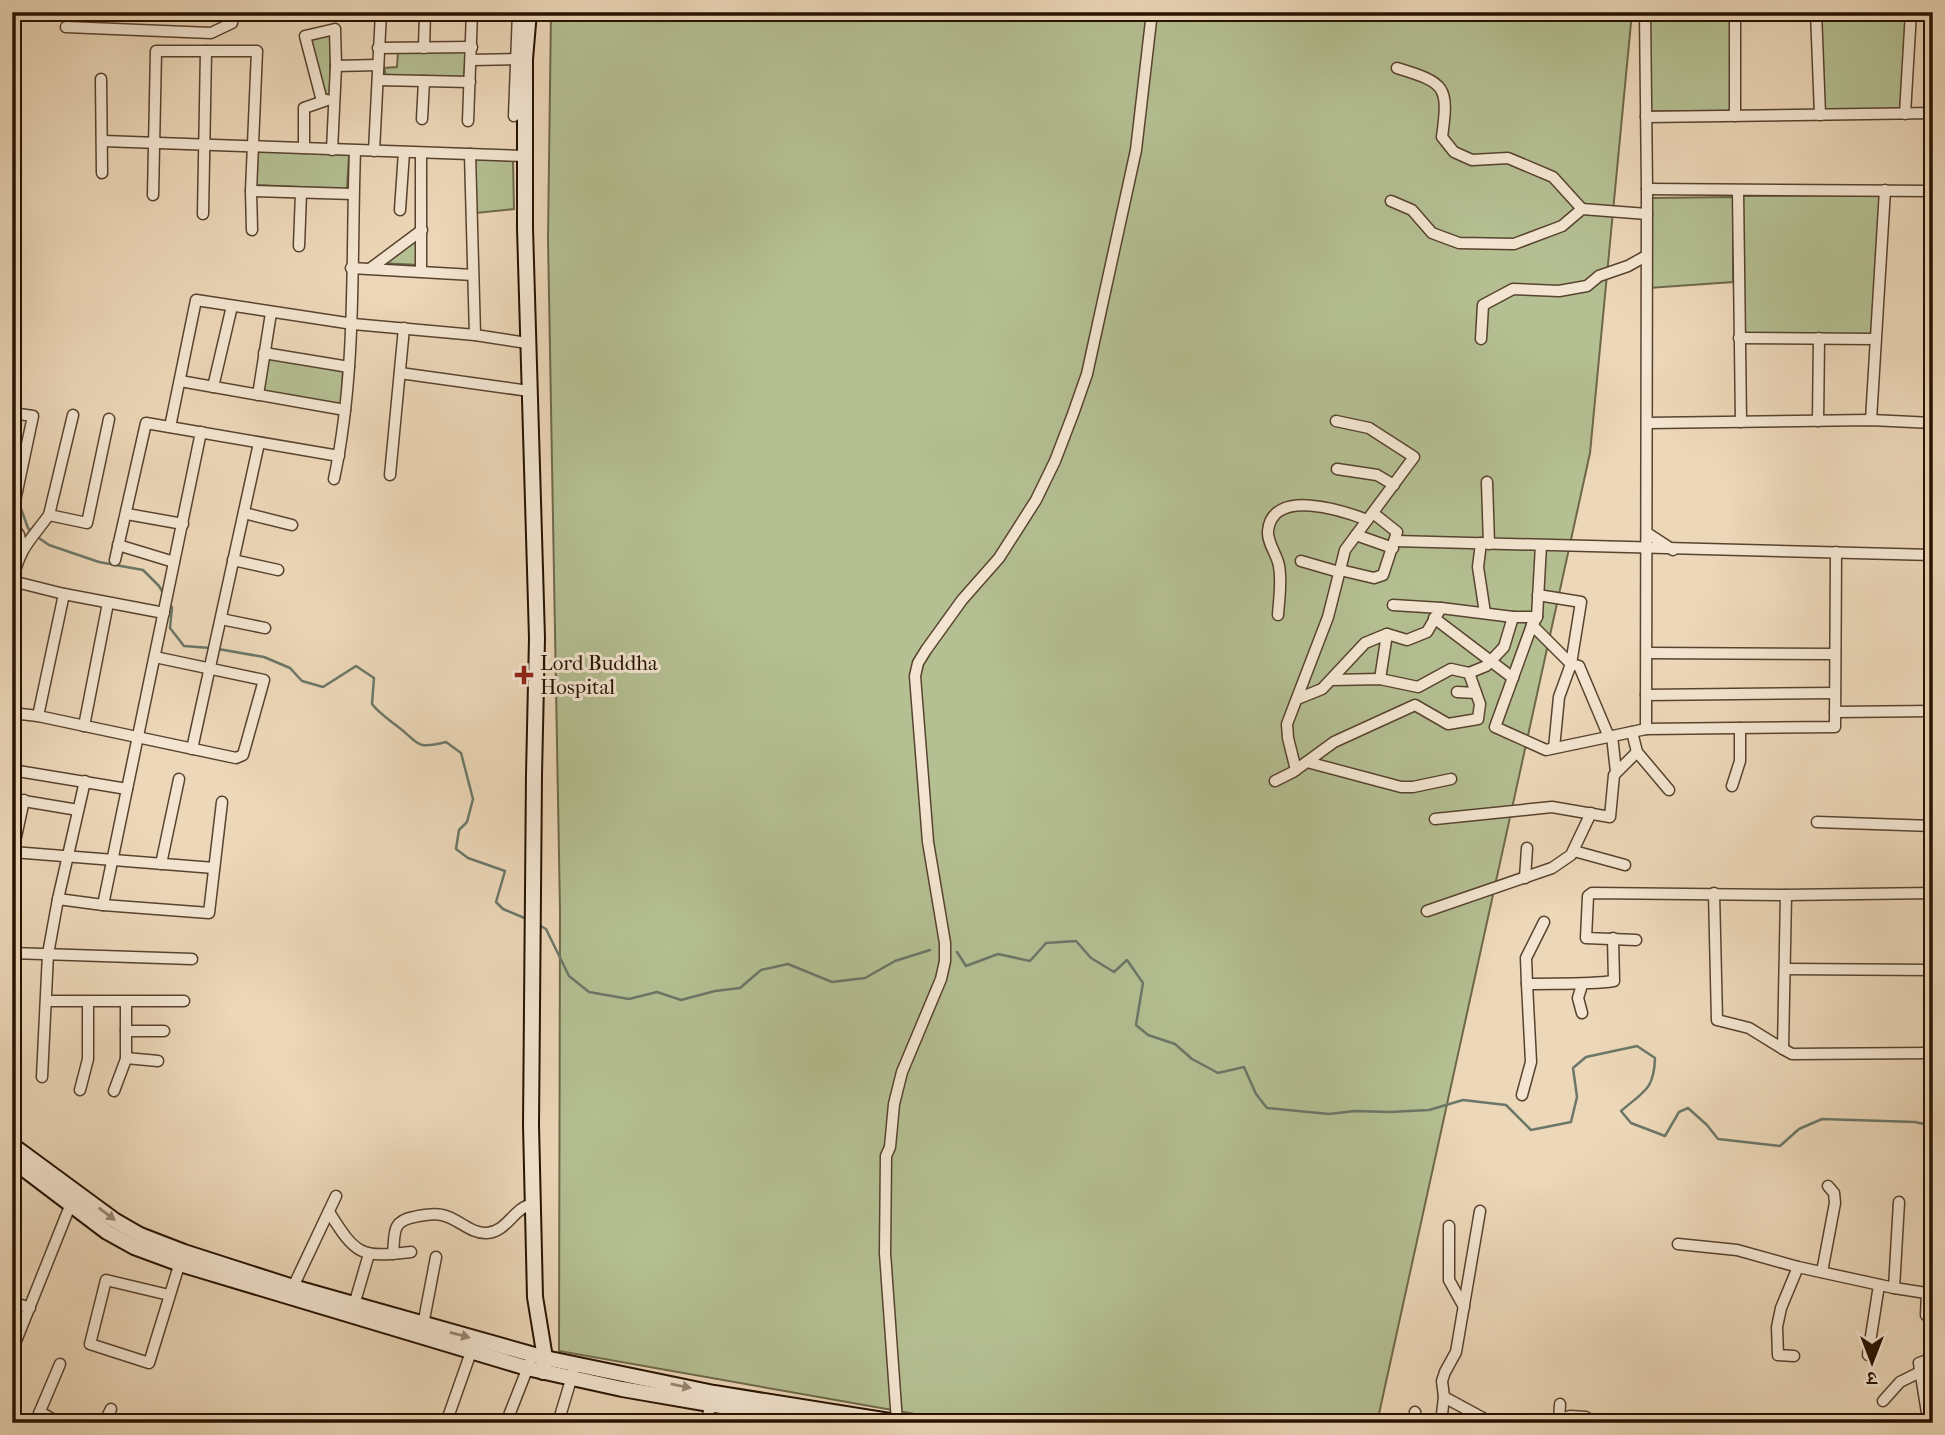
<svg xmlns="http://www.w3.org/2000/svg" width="1945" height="1435" font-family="'IM FELL French Canon','Noto Serif Devanagari',serif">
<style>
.green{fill:#b4bf92;stroke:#6e6849;stroke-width:2}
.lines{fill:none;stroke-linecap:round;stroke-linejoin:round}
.stream{stroke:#6b7768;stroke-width:2.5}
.street-casing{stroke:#58432e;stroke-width:13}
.secondary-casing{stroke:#271200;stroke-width:18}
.street{stroke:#f3e5d1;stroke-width:10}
.secondary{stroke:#f3e5d1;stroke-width:14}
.oneway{fill:#978673}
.poi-dot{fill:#8f2418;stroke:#f3e5d1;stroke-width:2.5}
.labels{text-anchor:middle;stroke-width:6;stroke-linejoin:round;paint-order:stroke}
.poi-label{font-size:21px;fill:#271200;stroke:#f3e5d1;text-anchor:start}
</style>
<rect width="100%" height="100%" fill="#ecd7b8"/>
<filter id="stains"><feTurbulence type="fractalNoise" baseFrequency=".00286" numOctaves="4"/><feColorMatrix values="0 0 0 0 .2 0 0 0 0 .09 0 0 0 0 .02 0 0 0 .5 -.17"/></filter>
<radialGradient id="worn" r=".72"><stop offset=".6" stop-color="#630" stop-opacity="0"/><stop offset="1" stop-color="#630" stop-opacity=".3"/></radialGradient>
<g class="green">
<polygon points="551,12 1632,12 1590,453 1377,1423 966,1423 559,1351 560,911 548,239"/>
<polygon points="1649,12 1733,12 1734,112 1650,111"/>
<polygon points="1820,12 1908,12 1902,109 1825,110 1820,85"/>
<polygon points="331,33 330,94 324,96 308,38"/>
<polygon points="398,51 466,51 464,77 386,76 384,68 397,67"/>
<polygon points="257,149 349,155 347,189 255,185"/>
<polygon points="474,159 513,161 514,209 476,213"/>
<polygon points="1883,195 1872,334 1743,336 1743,196"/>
<polygon points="1733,197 1733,282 1649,288 1650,198"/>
<polygon points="419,235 419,265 380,263"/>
<polygon points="268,357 343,370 341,405 263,391"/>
</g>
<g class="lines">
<g class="stream">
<polyline points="19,503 28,528 31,532"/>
<polyline points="36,536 49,545 99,562 143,570 159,586 165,596"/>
<polyline points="170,604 172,608 170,628 184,646 211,648"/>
<path d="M218 649 264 657 290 668 302 681 323 687 356 666 374 678 372 704C380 714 387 718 397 726 420 743 414 750 446 742L461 753 473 799 467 822 459 830 456 849 468 858 505 871 496 902 503 909 527 919"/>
<polyline points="539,925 546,929 569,976 589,992 629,999 657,992 681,1000 715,991 740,988 761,970 788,964 832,982 865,978 895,961 930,950"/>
<path d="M957 952 966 966 998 954 1030 961 1046 943 1076 941 1091 958 1114 972 1127 960 1143 983 1136 1025 1148 1035 1175 1044 1192 1059 1218 1073 1244 1067 1256 1094 1267 1108 1329 1114 1355 1111 1390 1112 1429 1110 1463 1100 1506 1105 1531 1130 1571 1122 1577 1097 1573 1068 1586 1057 1637 1046 1655 1058C1654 1090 1644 1091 1621 1111L1631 1123 1665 1136 1679 1112 1688 1108 1707 1125 1718 1139 1780 1146 1799 1129 1822 1119 1915 1122 1933 1126"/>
</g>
<defs>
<g id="street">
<polyline points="1645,12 1647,189 1646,729"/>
<polyline points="1816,12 1820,115"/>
<polyline points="66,27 211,33 232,23 233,12"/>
<polyline points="378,48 472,47"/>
<polyline points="424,48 425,12"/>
<polyline points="471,60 521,59"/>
<polyline points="336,66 378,65"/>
<path d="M1397 68C1446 83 1449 86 1442 137L1454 152 1472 160 1508 158 1553 177 1582 209"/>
<polyline points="101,79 102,173"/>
<polyline points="378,80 470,82"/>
<polyline points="322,101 305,36 335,29 336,66 332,150"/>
<polyline points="1905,114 1911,12"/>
<polyline points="514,116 518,12"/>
<polyline points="1735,116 1735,12"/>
<polyline points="1646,117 1933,113"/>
<polyline points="422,119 424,81"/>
<polyline points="468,121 472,12"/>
<polyline points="103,141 525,156"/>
<polyline points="304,148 304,108 327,100"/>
<polyline points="374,151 381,12"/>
<polyline points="421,153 421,271"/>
<polyline points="470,154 475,335"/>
<polyline points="1647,189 1933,191"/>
<polyline points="251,191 353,194"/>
<polyline points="1738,192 1741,422"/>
<polyline points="153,195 156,51 257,51 251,191 252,230"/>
<polyline points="1391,201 1412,210 1432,233 1459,243 1514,244 1562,226 1582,209 1647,214"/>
<polyline points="400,210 404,152"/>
<polyline points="203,214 206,51"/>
<polyline points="299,246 301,193"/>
<polyline points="351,268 473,275"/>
<polyline points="371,268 422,230"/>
<polyline points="1739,338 1875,339"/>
<polyline points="1481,339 1483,305 1513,289 1559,291 1587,286 1599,276 1628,266 1646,256"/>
<polyline points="264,353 349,367"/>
<polyline points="400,373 529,391"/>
<polyline points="180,381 345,410"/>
<polyline points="213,387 232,306"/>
<polyline points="258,395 271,313"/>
<polyline points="12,413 33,416 12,515"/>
<polyline points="1871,420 1885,190"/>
<polyline points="1818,421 1819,338"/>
<polyline points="1647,423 1871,420 1933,423"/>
<polyline points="170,427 196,300 353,324 475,335 527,343"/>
<polyline points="1337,469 1377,475 1394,485"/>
<polyline points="390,475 404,328"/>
<path d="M334 479C357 371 351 260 355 151"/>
<polyline points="1487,482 1489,544"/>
<polyline points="244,513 292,525"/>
<polyline points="127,514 183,524"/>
<polyline points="49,515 73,415"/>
<polyline points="12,524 19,535 22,549"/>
<polyline points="1647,533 1673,550"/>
<polyline points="1356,535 1393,548"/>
<polyline points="1395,541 1933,555"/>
<polyline points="1481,543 1478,567 1485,613"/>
<polyline points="118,545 174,562"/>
<polyline points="1541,545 1537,617 1532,625 1495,727 1546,750 1646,729 1835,727 1836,552"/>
<polyline points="1930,555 1933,539"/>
<polyline points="115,560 146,423 339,456"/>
<polyline points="233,560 278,570"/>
<polyline points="1301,561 1339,572"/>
<polyline points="1340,570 1374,578 1383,575 1397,532 1373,513"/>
<path d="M12 581C21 546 29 542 49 515L87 523 109 419"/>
<polyline points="12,581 64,594 164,613"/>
<polyline points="1538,595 1581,602 1571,664 1559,697 1554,748"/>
<polyline points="1393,605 1441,608"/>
<path d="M1278 615C1279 599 1282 582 1279 566 1277 554 1267 543 1268 531 1272 487 1344 511 1367 520"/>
<polyline points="1434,618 1513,678"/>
<polyline points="221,619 265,628"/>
<polyline points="1532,625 1571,664 1579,666 1609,737"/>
<polyline points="1647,653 1835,654"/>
<polyline points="1380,679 1387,634 1407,640 1427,632 1441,608 1513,617 1537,617"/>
<polyline points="1331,680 1380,679 1418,687 1451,669 1469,673 1486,666 1504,647 1513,617"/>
<polyline points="1457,692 1476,693"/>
<polyline points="1646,695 1835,693"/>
<polyline points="1297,699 1322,689 1365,643 1387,634"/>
<polyline points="1835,712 1933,711"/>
<polyline points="12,713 38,716 236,758 243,755 264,680 155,657"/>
<polyline points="38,716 64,594"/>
<polyline points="84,726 108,603"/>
<polyline points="1632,732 1637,752 1669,790"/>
<polyline points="1612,736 1616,772"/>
<polyline points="192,749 259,443"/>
<polyline points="1307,762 1401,787 1413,787 1451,779"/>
<polyline points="12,770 127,789"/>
<polyline points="1296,770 1288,738 1287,724 1328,617 1345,550 1414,457 1369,428 1336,421"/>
<polyline points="1275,781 1293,772 1334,742 1415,705 1448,724 1478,719 1480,704 1469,673"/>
<polyline points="1732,786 1740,761 1740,728"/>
<polyline points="12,799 78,810"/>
<polyline points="1435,819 1552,807 1610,817 1614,775 1637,752"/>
<polyline points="1817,822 1933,826"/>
<polyline points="1574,851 1625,865"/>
<polyline points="13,852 214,868"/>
<polyline points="12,855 24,800"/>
<polyline points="161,864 179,779"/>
<polyline points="1525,878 1527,848"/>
<polyline points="1714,893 1717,1020 1749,1028 1783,1049"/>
<polyline points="1786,895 1783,1049 1792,1054 1933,1053"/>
<polyline points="58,899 103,905 209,913 222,802"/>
<polyline points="103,905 201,432"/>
<polyline points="1427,911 1552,868 1571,855 1591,813"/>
<path d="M1544 922 1526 958 1527 984C1556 983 1585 985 1614 981L1613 938"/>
<polyline points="1636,940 1586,938 1588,896 1592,893 1786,895 1933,893"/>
<polyline points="12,953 192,959"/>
<polyline points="1785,969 1933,970"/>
<polyline points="1582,985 1578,998 1582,1013"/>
<polyline points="47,1001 184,1001"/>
<polyline points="126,1031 164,1031"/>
<polyline points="126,1058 158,1061"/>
<polyline points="42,1077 48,954 58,899 85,781"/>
<polyline points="80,1090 88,1059 88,1003"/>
<polyline points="114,1091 126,1059 126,1002"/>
<polyline points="1522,1095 1531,1062 1527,984"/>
<path d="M329 1212C356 1255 360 1258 411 1252"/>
<polyline points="1449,1226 1449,1280 1464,1307"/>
<polyline points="1678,1244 1737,1250 1798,1267"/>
<path d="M393 1254C395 1234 391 1221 414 1217 423 1215 433 1213 442 1215 458 1218 470 1234 487 1233 507 1232 514 1207 533 1204"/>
<polyline points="1822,1272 1835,1203 1834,1193 1828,1186"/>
<polyline points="293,1287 336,1196"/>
<polyline points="1894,1288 1899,1202"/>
<polyline points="1927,1293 1926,1315 1933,1316"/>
<polyline points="169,1295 106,1280 90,1344 149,1363 181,1259"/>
<polyline points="12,1302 30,1308"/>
<polyline points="354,1305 369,1254"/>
<polyline points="423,1325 436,1257"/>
<polyline points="12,1351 72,1201"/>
<polyline points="1868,1355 1879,1285"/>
<polyline points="1794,1356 1778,1355 1777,1327 1781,1308 1798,1267 1894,1288 1933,1294"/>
<polyline points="1933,1358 1919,1363 1927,1413 1933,1413"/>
<polyline points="1444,1397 1492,1423"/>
<polyline points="1883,1401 1900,1382 1920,1372"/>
<polyline points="40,1412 59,1423"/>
<polyline points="1415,1412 1417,1423"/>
<polyline points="1559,1420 1570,1416 1586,1417"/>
<polyline points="897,1422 885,1253 886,1156 890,1147 894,1104 902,1072 941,979 945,961 945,943 928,842 915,676 918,663 926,650 962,600 999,558 1036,500 1055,461 1073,414 1087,374 1136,150 1152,12"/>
<polyline points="35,1423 60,1364"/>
<polyline points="104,1423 111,1409"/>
<polyline points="446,1423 471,1352"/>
<polyline points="506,1423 530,1362"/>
<polyline points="558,1423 573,1373"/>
<polyline points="706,1423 712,1400"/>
<polyline points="1441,1423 1444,1397 1442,1381 1445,1372 1456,1352 1480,1211"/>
<polyline points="1559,1423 1560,1404"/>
</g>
<g id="secondary">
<polyline points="529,12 525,59 525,228 537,638 534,775 531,1125 535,1297 545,1358 543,1372"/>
<polyline points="12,1145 114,1220 140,1235 184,1252 293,1287 545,1358 714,1393 902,1423"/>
<polyline points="12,1160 107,1232 134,1247 180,1264 527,1368 622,1389 819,1423"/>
</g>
</defs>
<use href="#street" class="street-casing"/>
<use href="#secondary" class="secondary-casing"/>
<use href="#street" class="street"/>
<use href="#secondary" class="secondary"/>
</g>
<defs><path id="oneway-solid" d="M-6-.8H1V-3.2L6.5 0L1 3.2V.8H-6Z" transform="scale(1.75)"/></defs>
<g class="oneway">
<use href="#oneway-solid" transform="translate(107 1214) rotate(38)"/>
<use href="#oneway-solid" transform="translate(460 1335) rotate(15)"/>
<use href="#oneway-solid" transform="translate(681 1386) rotate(11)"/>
</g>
<path class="poi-dot" d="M520.5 664.5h7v7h7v7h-7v7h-7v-7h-7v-7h7z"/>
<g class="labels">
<g class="poi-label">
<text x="540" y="670">Lord Buddha<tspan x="540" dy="24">Hospital</tspan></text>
</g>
</g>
<rect width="1945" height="1435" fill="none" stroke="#ecd7b8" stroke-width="42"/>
<rect x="14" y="14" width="1917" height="1407" fill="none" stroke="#271200" stroke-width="3.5"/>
<rect x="21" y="21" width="1903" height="1393" fill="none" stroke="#271200" stroke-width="2"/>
<g transform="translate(1872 1362) rotate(180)" stroke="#f3e5d1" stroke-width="5" paint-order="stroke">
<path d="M0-5L12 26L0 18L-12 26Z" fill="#271200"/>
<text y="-10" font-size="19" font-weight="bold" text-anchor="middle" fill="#271200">उ</text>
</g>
<rect width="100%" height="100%" filter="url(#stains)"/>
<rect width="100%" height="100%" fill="url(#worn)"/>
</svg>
